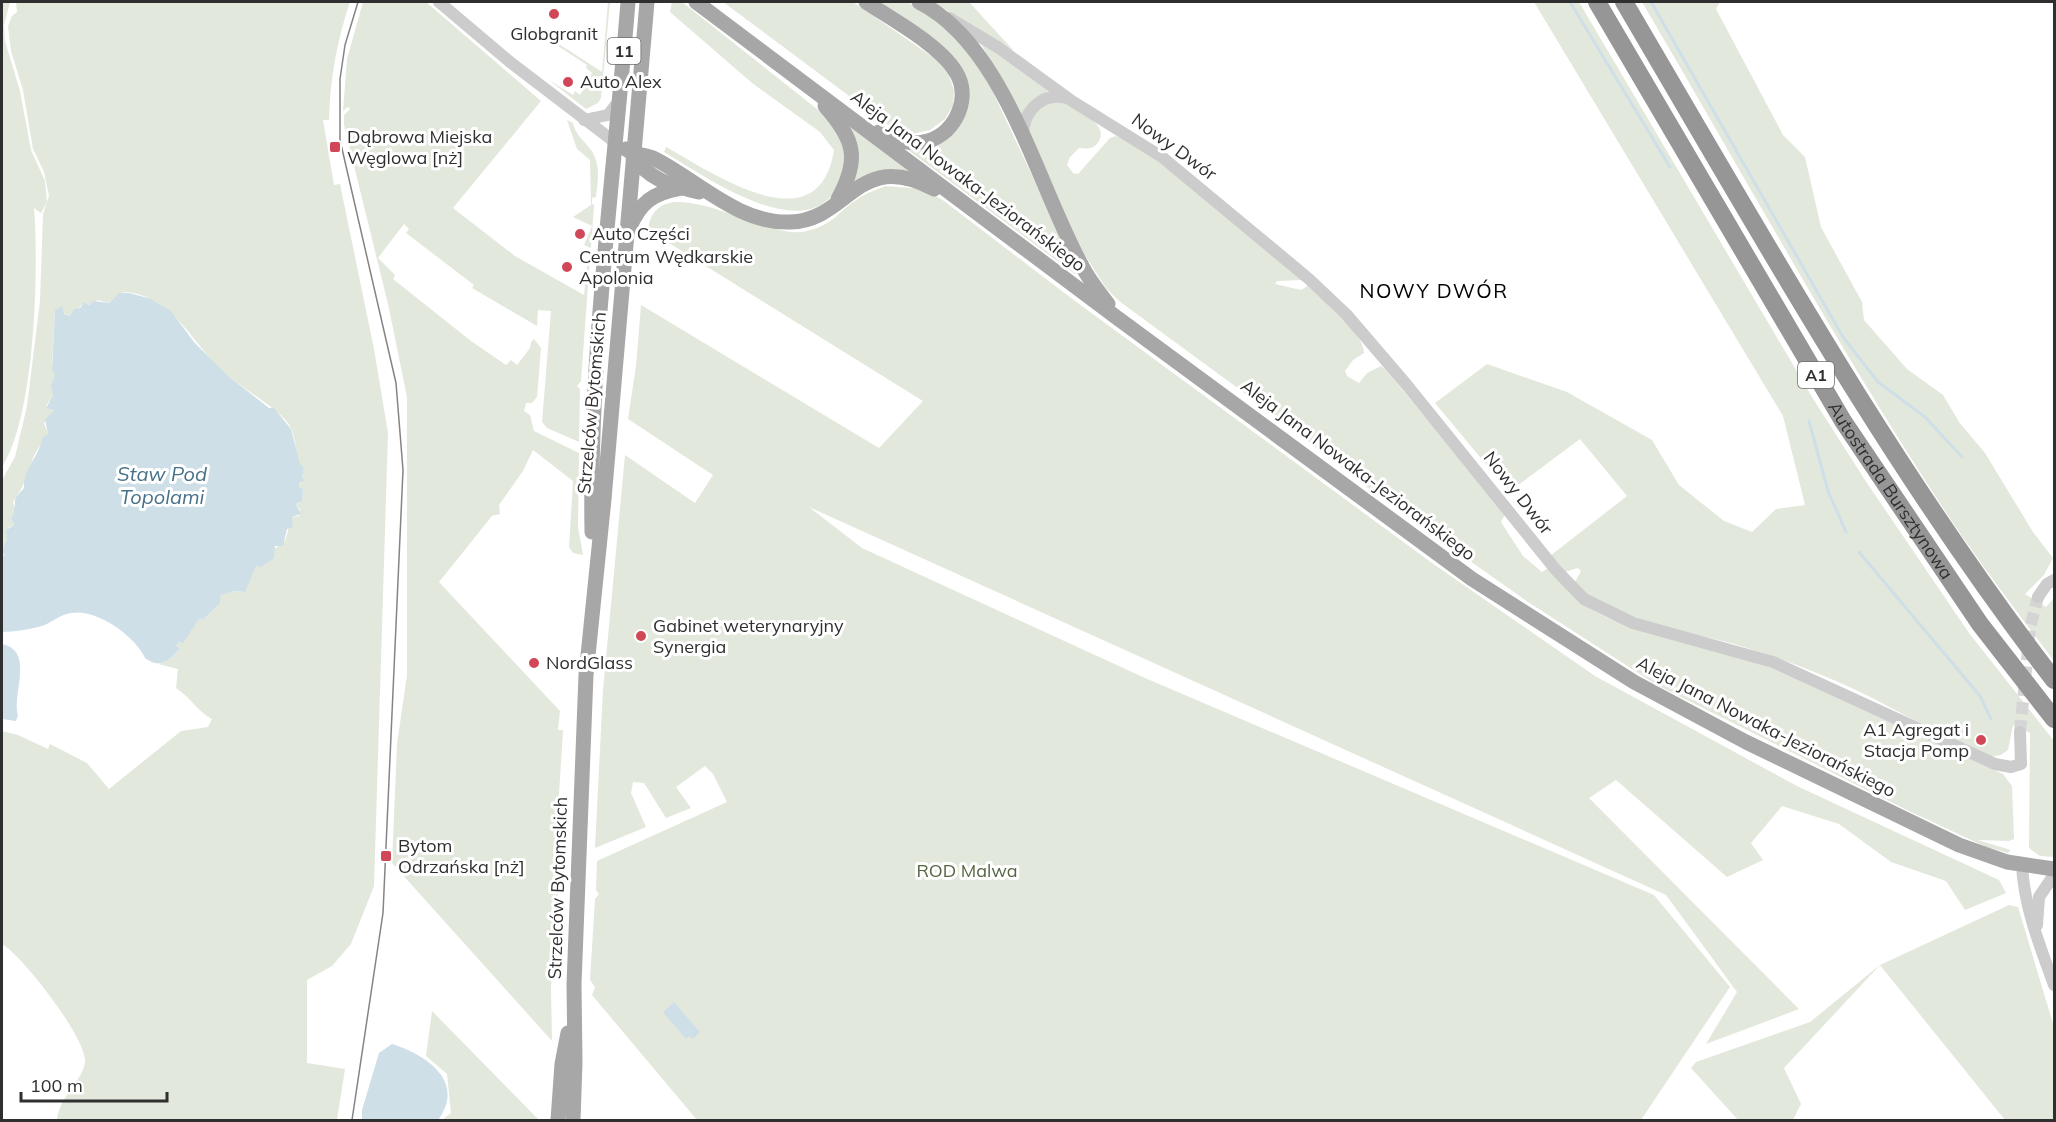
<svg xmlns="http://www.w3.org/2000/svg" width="2056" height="1122" font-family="Mulish,sans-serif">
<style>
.green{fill:#e3e8dc}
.water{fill:#cedfe8}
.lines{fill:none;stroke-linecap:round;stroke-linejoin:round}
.stream{stroke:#cedfe8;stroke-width:3}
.minor-tunnel{stroke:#d5d5d5;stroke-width:12;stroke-dasharray:12 6;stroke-linecap:butt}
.minor{stroke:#ccc;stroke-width:12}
.major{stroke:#a7a7a7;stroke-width:15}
.highway{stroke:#969696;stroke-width:18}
.tram{stroke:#848484;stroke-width:1.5}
.poi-dot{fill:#d04857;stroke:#fff;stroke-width:2}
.labels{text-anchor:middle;stroke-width:6;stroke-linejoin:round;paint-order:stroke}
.shield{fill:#fff;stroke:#6d6d6d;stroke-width:1.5}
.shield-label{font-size:16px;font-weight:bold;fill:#2f2f2f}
.poi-label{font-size:18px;fill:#2f2f2f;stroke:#fff;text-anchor:start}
.street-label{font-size:18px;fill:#2f2f2f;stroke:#fff}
.park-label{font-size:18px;fill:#546642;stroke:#fff}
.neighbourhood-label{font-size:20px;letter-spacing:1.5px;fill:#000;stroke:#fff}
.water-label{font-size:20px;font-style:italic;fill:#477188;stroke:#fff}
</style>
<rect width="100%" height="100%" fill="#fff"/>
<g class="green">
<path d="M2 2H10L4 25 5 41 20 91 31 150 45 181 47 202 41 213 34 208C39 270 35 416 2 467Z"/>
<path d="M16 2H350C337 41 330 78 329 120H323L334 185 340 184 374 349 388 433 374 886 351 944 332 966 307 980V1063L345 1069 337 1120H57C60 1095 81 1083 85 1063 89 1041 21 954 2 944V731L18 735 48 749 50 744 87 763 109 789 181 731 208 727 212 719C198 712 191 698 176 688L178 669 158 664C168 662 174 657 180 648L176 646 199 619 203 620 217 606 221 594 234 591 243 592 256 565 261 567 273 558V550L285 541 292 517 299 516 300 510 296 504 302 501 303 489 299 487 304 469C294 457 298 438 288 423 277 408 244 389 228 376 203 356 182 315 154 301 146 296 127 289 119 294 115 296 112 301 108 303L98 300 88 305 85 302 70 316 55 310 52 364 55 375 53 395 46 406 54 410 44 423 48 434C43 441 36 451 33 458 27 473 24 488 13 502L15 509 11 519 14 525 8 528 7 539 2 550V480L15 457 27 406 40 301 43 214 49 196 44 172 33 149 23 90 11 51 8 26 12 16 17 12Z"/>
<polygon points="363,2 426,2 541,101 453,208 515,256 584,295 588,256 590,258 581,381 577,386 580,389 579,442 547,428 542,422 551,311 538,310 537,326 472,288 474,285 406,233 409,229 404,224 378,258 395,275 393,279 471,341 506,365 511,360 517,365 530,348 531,342 534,339 541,348 537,397 532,403 526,403 524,411 530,415 534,431 579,453 578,527 583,555 573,553 569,547 573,481 533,450 523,471 499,505 500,514 492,516 439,582 560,711 558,730 563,730 558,811 558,918 551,987 552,1041 392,863 397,744 407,675 407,397 388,304 344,125 344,115 350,109 348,107 343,111 347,59"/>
<polygon points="608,2 610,2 601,98 598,103 586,109 549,80 573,95 575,91 580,95 592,73 586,68 587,65 538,33 539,31 602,72"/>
<path d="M672 2H682L836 124C839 130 845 138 847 145 849 153 843 177 839 185 806 250 702 174 664 152L666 147C713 173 819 247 834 150L820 132 752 83 670 12Z"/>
<polygon points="723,2 853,2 934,58 948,73 954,90 953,106 945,119 930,130 912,134 892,128"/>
<polygon points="872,2 907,2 941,22 965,45 991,88 1078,273 1075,274 908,150 935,145 965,83"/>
<polygon points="933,2 969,2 1014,51"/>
<path d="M1534 2H1579L1812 397 1865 480 1969 633 2054 741V857L2040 856 2029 848 2030 733 2013 725 2008 750 2001 755 1987 757C1936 735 1888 703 1836 681 1803 667 1768 654 1734 644 1688 631 1604 621 1575 582L1581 571 1578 568 1565 572 1550 556 1627 496 1580 439 1509 492 1435 403 1487 364 1567 392 1652 440 1679 485 1724 521 1752 532 1776 509 1805 505 1783 416Z"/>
<path d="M1642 2H1720L1716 9 1783 135 1805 157 1821 227 1862 302 1864 320 1907 369 1943 395 1959 422 1985 453 2033 532 2053 558 2044 575 2025 594 2046 607 2054 598V661C2018 613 1984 569 1951 520 1840 352 1744 175 1642 2Z"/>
<polygon points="979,40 1048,91 1022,118"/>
<path d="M1045 103C1051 103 1059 101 1065 103 1077 107 1109 125 1099 141 1094 149 1088 149 1079 148L1070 157 1067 165 1073 173 1078 174 1110 138 1116 136 1123 138 1159 160 1303 280 1277 281 1275 284 1301 290 1309 285C1323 299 1364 333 1364 353L1353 360 1345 371 1347 376 1359 383 1367 373 1381 366 1386 370 1505 514 1501 522 1523 556 1542 572 1548 568 1589 608 1608 618 1752 659 2003 774 2012 786 2014 839 2009 841 1978 840 2011 850 2008 853 1986 847 1911 812 1657 685 1528 602 1382 499 1277 417 1119 301 1106 288 1081 249 1027 139 1029 118Z"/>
<path d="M567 120 573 123C576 136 583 139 591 150 601 164 598 181 596 197L592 198V204L594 205 591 248 584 245 592 226 573 217 591 205 590 160 577 149Z"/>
<path d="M849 122 917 173 852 184C860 161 858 145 849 122Z"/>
<path d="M885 186 924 189 944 201 1071 298 1432 563 1595 676 1797 786 1999 880 2006 893 1965 910 1946 881 1891 862 1839 824 1782 806 1751 843 1763 860 1727 877 1616 780 1589 798 1799 1009 1706 1044 1737 992 1666 895 809 507 862 548 1145 678 1654 895 1730 987 1641 1120H697L592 995 595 987 590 980 595 899 599 894 596 890 597 861 727 802 713 774 705 766 676 787 691 808 666 818 644 783 633 782 631 793 646 827 595 848 603 690 625 455 695 503 713 475 628 419 636 366 641 305 879 448 923 401 648 230C656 163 762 238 801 232 835 227 838 209 864 195 870 192 878 189 885 186Z"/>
<polygon points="2009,905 2018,907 2054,1027 2054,1120 2005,1120 1880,965 1784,1068 1801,1104 1793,1120 1738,1120 1691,1068 1696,1062 1810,1022 1880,965"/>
<polygon points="432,1011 539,1120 442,1120 451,1113 447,1074 426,1056"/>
</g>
<g class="water">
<path d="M119 293H130L151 299 171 311 194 342 228 376 269 408H274L291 429 300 463 304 469 302 478 306 480 300 482 299 487 303 489 302 501 296 504 301 514 292 517 293 527 287 529 283 546H275L274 558 261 567 256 566 245 592 234 591 221 595 220 603 203 620 199 619 183 643 179 642 176 646 180 648C171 661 159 669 145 658 136 637 97 608 71 613 59 615 53 622 42 626 32 629 12 632 2 632V558L4 555 2 550 7 539 6 530 14 525 11 519C11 516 14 514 14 510 17 498 11 502 24 488 23 468 41 454 42 438L48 434 45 420 54 410 46 408 53 395 51 386 55 375 52 370 55 310 62 306 64 314 70 316 74 309 80 308 84 302 89 305 94 301 109 303Z"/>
<path d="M2 644C35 651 12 693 18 715L16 721 2 719Z"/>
<polygon points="674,1002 700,1032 693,1039 689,1036 686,1039 663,1012"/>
<path d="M392 1044C427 1055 466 1082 438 1120H362V1110L379 1053Z"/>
</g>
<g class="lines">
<g class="stream">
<polyline points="1570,2 1670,167"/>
<polyline points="1651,2 1843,337 1878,382 1925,417 1962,457"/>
<polyline points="1809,421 1828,491 1846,532"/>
<polyline points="1859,552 1980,696 1991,719"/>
</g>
<polyline class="minor-tunnel" points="2020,732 2030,628 2038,597"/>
<g class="minor">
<polyline points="439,2 510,62 616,143"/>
<polyline points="949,18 999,48 1072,101 1162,157 1309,279 1346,314 1406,384 1556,570 1584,599 1633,623 1773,662 1995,764 2011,767 2021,764 2020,732"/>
<polyline points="584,120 608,115 619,101"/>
<path d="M1023 134C1024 110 1042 92 1067 98"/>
<polyline points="2038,597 2047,584 2054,580"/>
<path d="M2022 865C2024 907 2040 946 2054 985"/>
<polyline points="2037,925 2039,897 2054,875"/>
</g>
<g class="major">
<polyline points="696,2 1116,317 1472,579 1634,682 1746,742 1959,845 2007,862 2054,869"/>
<path d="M866 2C891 19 944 47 958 76 971 102 952 138 923 142 907 145 893 138 879 132"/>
<path d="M919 2C1005 45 1037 185 1082 266 1089 280 1099 292 1108 304"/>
<path d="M825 106C855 140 860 159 838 199"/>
<path d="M626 149C635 156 646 154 655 159 698 181 739 224 790 222 849 221 857 148 934 189"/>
<path d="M632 154C648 180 670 185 699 192"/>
<path d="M629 229C640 202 653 193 681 188"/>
<path d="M592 532C589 354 614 178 628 2"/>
<polyline points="558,1120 562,1064 568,1033"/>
<polyline points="573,1120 575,1063 574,984 586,675 604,499 647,2"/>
</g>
<g class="highway">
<path id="s1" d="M1597 2 1843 421 1980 624 2054 719"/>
<path d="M1624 2C1760 233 1890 467 2054 680"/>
</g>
<polyline class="tram" points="352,1120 383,913 403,470 396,383 340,140 340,79 345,45 358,2"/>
</g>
<g class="poi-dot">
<circle cx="554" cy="14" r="6"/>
<circle cx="568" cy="82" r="6"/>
<rect x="329" y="141" width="12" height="12" rx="3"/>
<circle cx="580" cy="234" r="6"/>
<circle cx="567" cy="267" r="6"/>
<circle cx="641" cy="636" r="6"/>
<circle cx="534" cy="663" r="6"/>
<circle cx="1981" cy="740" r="6"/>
<rect x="380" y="850" width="12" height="12" rx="3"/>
</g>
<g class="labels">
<g class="shield">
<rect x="607.5" y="38" width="33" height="26" rx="4.5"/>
<rect x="1798" y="362" width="36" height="26" rx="4.5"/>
</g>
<g class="shield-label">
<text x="624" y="57">11</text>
<text x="1816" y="381">A1</text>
</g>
<g class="poi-label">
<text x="554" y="40" text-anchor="middle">Globgranit</text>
<text x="580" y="88">Auto Alex</text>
<text x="347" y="143">Dąbrowa Miejska<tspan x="347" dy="21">Węglowa [nż]</tspan></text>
<text x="592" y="240">Auto Części</text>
<text x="579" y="263">Centrum Wędkarskie<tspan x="579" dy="21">Apolonia</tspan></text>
<text x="653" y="632">Gabinet weterynaryjny<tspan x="653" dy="21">Synergia</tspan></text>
<text x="546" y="669">NordGlass</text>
<text x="1969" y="736" text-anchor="end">A1 Agregat i<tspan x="1969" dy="21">Stacja Pomp</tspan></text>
<text x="398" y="852">Bytom<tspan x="398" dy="21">Odrzańska [nż]</tspan></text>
</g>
<g class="street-label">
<text transform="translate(1174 147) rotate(36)" y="6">Nowy Dwór</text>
<text transform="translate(968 181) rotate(37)" y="6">Aleja Jana Nowaka-Jeziorańskiego</text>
<text transform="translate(592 403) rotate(-85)" y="6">Strzelców Bytomskich</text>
<text transform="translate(1358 470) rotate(37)" y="6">Aleja Jana Nowaka-Jeziorańskiego</text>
<text dy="6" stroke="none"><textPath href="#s1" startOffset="570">Autostrada Bursztynowa</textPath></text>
<text transform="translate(1518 493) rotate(52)" y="6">Nowy Dwór</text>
<text transform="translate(1766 727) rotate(27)" y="6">Aleja Jana Nowaka-Jeziorańskiego</text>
<text transform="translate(558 888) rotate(-88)" y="6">Strzelców Bytomskich</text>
</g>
<g class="park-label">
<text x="967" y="877">ROD Malwa</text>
</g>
<g class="neighbourhood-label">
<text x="1434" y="298">NOWY DWÓR</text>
</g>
<g class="water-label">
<text x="162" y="481">Staw Pod<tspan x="162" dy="23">Topolami</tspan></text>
</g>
</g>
<rect width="2056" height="1122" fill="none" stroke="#2f2f2f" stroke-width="6"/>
<path d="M21 1092v9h146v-9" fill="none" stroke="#2f2f2f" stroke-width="3"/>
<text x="30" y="1092" font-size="18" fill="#2f2f2f" stroke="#ffffff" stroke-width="4.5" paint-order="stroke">100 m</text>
</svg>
